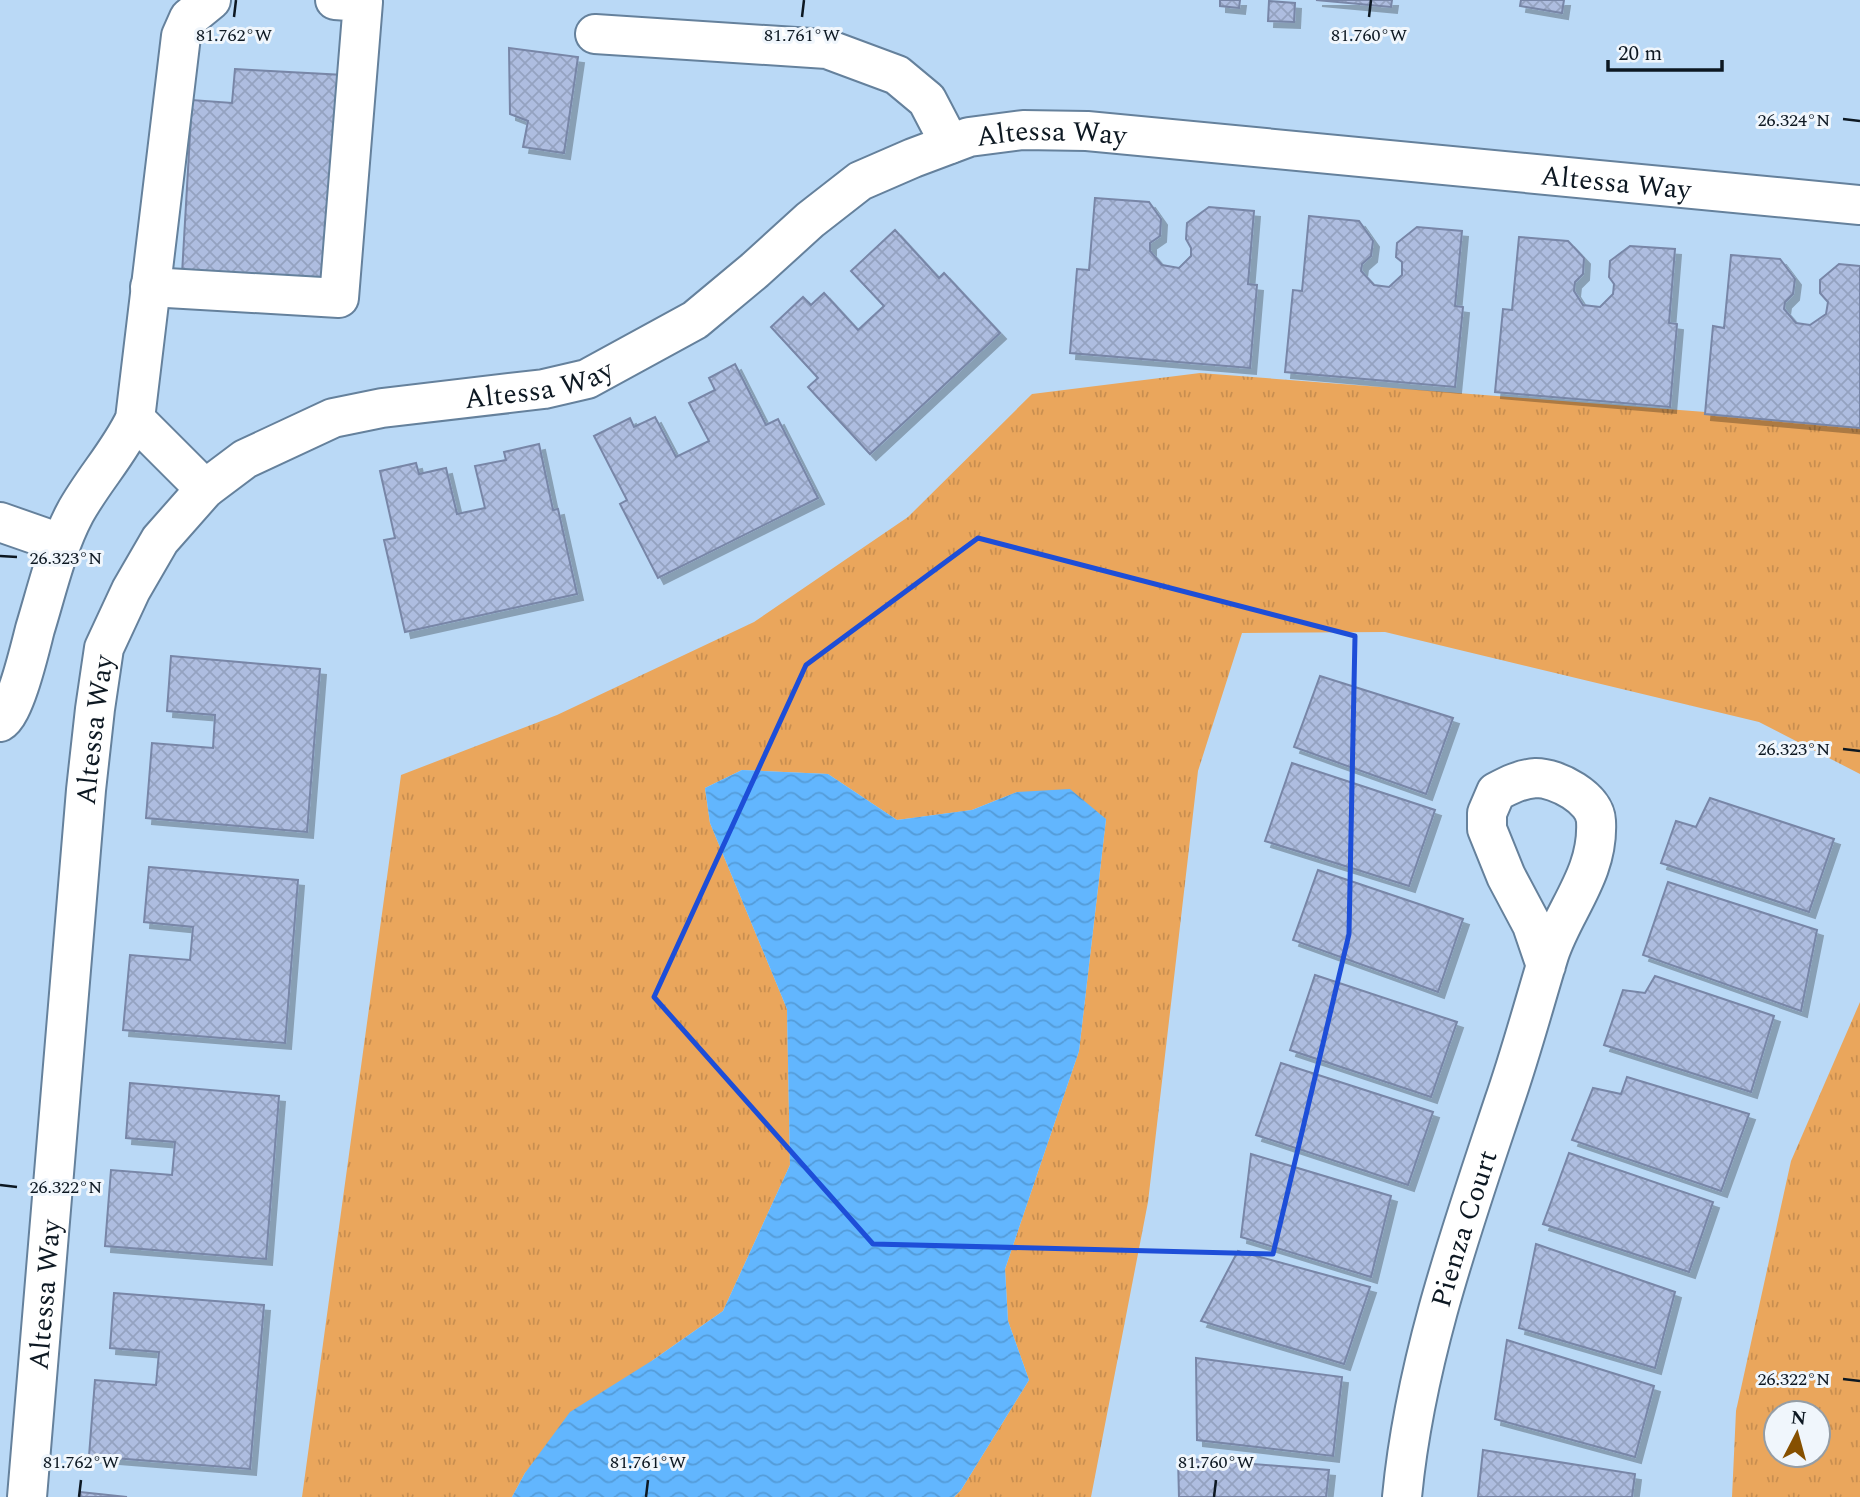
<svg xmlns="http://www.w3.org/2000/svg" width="1860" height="1497" font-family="Spectral,serif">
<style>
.grass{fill:url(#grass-tufts);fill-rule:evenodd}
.water{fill:url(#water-waves)}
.building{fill:url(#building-cross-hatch);stroke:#7886a7;stroke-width:2;filter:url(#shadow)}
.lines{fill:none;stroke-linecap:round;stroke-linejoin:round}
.minor-casing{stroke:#65819c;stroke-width:42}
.minor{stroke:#fff;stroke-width:38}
.marked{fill:none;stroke:#1d4ed8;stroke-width:5;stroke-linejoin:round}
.ticks{fill:none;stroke:#0d1822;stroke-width:2.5}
.labels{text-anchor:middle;stroke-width:6;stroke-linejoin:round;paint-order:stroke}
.street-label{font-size:28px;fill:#0d1822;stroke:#f0f6fc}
.ticks-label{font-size:18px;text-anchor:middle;fill:#0d1822;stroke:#f0f6fc;stroke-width:6;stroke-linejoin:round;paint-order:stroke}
</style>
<defs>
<pattern id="grass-tufts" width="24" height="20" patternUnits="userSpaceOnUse" patternTransform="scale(1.75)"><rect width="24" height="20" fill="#eaa65c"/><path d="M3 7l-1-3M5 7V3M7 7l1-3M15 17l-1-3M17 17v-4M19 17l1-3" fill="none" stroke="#c88e50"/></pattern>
<pattern id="water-waves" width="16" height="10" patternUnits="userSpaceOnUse" patternTransform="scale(1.75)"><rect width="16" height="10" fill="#62b6fe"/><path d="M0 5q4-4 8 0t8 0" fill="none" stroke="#549cd9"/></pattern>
<pattern id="building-cross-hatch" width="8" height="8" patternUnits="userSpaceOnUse" patternTransform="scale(1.75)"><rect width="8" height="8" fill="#aebde0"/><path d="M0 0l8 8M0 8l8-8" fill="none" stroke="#94a2c0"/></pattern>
<filter id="shadow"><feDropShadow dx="6" dy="6" stdDeviation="0" flood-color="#0004"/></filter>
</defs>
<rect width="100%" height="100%" fill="#bad9f6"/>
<g class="grass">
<polygon points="1200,373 1860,424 1860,774 1759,722 1385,632 1242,633 1198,771 1148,1202 1091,1497 954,1497 961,1490 1029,1380 1008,1321 1005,1269 1079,1051 1106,819 1017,792 972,810 897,820 828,774 742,770 705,788 710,823 787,1009 790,1165 723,1311 653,1360 525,1473 512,1497 302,1497 401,775 557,715 754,622 908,517 1032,394"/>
<path d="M1860 1002V1497H1732L1736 1411 1791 1161ZM1818 1413V1455H1776V1413Z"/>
</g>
<polygon class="water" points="742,770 828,774 897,820 972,810 1017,792 1070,789 1106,819 1079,1051 1005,1269 1008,1321 1029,1380 961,1490 954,1497 512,1497 525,1473 570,1412 653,1360 723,1311 790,1165 787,1009 710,823 705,788"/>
<g class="building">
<polygon points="1220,0 1240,0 1239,8 1220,6"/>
<polygon points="1316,0 1392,0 1391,7"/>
<polygon points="1521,0 1564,0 1562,13 1520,6"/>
<polygon points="1269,1 1295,3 1294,22 1268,21"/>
<polygon points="509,48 578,57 564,153 523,147 528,121 510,114"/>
<polygon points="235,69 344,75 332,283 182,274 192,100 232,103"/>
<polygon points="1095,198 1149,202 1161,219 1160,236 1150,243 1150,251 1162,265 1179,268 1191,256 1191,248 1186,239 1187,223 1209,207 1254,211 1248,284 1257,285 1250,368 1070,353 1077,269 1089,270"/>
<polygon points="1309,216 1359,221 1373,241 1371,256 1362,264 1361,271 1374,285 1389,287 1402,275 1402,262 1396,257 1397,243 1417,227 1462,231 1455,306 1463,307 1455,387 1285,372 1293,290 1302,291"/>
<polygon points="895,230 939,278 944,273 1000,333 870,454 808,387 818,378 771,327 803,297 811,305 824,293 858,330 884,306 851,271"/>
<polygon points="1519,237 1568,241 1584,258 1583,274 1575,282 1574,291 1583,305 1600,307 1613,294 1614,284 1609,277 1610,261 1630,246 1675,249 1669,323 1677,324 1670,407 1495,392 1503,309 1512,310"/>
<polygon points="1731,255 1780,259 1795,279 1793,294 1785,302 1784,309 1796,323 1810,325 1826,314 1828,302 1820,293 1820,280 1839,264 1860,266 1860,428 1705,414 1713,326 1724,328"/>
<polygon points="735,364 766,425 778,419 818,498 658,578 620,504 627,500 594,436 630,418 634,427 655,417 676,457 709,441 689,403 715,390 709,378"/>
<polygon points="539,444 553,510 558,509 577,594 405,632 384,540 395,538 380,471 416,463 419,474 446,468 457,514 485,508 475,466 506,460 504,452"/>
<polygon points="171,656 320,669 307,832 146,818 152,743 213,748 215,715 167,711"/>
<polygon points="1320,676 1453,718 1426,794 1294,747"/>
<polygon points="1292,763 1435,810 1409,886 1265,841"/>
<polygon points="1710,798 1834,839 1809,912 1661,863 1676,821 1696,827"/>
<polygon points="149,867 298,880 285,1043 123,1030 130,955 190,960 193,927 144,922"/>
<polygon points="1318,870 1463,919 1438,992 1293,940"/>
<polygon points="1668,882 1817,930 1801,1011 1643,955"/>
<polygon points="1315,975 1457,1022 1431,1097 1290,1050"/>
<polygon points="1655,976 1774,1016 1751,1092 1604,1045 1623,990 1645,993"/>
<polygon points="1281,1063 1433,1112 1408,1185 1256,1135"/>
<polygon points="1627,1077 1749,1114 1721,1191 1572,1140 1593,1088 1621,1094"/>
<polygon points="130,1083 279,1096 266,1259 105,1246 111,1170 172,1175 175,1142 126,1138"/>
<polygon points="1569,1153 1713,1202 1689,1272 1543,1224"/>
<polygon points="1251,1154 1391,1196 1371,1277 1241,1237"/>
<polygon points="1536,1244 1675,1292 1655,1368 1519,1328"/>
<polygon points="1238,1251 1370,1287 1344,1364 1201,1321"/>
<polygon points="114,1293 264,1305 250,1469 89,1456 95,1380 156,1385 159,1352 110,1348"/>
<polygon points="1507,1340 1654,1386 1635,1457 1495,1419"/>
<polygon points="1196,1358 1342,1377 1333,1456 1197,1440"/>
<polygon points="1483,1450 1635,1474 1632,1497 1478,1497"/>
<polygon points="1178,1458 1329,1470 1326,1497 1179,1497"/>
<polygon points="80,1492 127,1497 81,1497"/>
</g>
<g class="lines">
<defs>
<g id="minor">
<polyline points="595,34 827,49 897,75 927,100 950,144"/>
<polyline points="150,287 339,298 363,2 335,0"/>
<polyline points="135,419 205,489"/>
<polyline points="0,522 60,543"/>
<path d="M0 722C15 714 30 648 35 629 47 590 56 549 75 513 93 480 119 453 135 419L181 36 189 18 211 0"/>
<path id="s1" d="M27 1497 86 790 95 709 104 648 131 590 160 540 205 489 245 459 333 418 382 408 544 389 587 379 695 320 755 270 810 220 860 181 913 158 969 137 1023 130 1087 131 1860 205"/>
<path id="s2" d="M1402 1497C1415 1361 1461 1231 1504 1102 1521 1053 1534 1004 1549 955 1564 909 1599 874 1596 821 1595 798 1557 778 1536 778 1521 779 1509 785 1496 792L1487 813V829L1506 876 1532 925 1546 966"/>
</g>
</defs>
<use href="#minor" class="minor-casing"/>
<use href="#minor" class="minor"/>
</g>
<path class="marked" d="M978 538 1355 636 1349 934 1273 1254 873 1244 654 997 806 665Z"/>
<path class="ticks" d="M234 17 236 0M802 17 804 0M1369 17 1371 0M1843 119 1860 121M0 556 17 557M1843 749 1860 751M0 1185 17 1187M1843 1379 1860 1381M79 1497 81 1480M646 1497 648 1480M1214 1497 1216 1480"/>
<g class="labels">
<g class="street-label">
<text dy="10" stroke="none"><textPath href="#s1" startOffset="1986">Altessa Way</textPath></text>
<text dy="10" stroke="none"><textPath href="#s1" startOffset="2553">Altessa Way</textPath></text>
<text dy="10" stroke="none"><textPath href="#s1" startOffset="1398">Altessa Way</textPath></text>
<text dy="10" stroke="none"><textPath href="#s1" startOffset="770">Altessa Way</textPath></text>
<text dy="10" stroke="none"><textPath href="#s2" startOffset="276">Pienza Court</textPath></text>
<text dy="10" stroke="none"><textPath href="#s1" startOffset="203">Altessa Way</textPath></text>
</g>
</g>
<g class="ticks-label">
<text x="234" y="41">81.762°W</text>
<text x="802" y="41">81.761°W</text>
<text x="1369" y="41">81.760°W</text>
<text x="1794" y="126">26.324°N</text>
<text x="66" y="564">26.323°N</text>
<text x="1794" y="755">26.323°N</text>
<text x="66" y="1193">26.322°N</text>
<text x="1794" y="1385">26.322°N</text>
<text x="81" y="1468">81.762°W</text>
<text x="648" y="1468">81.761°W</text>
<text x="1216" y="1468">81.760°W</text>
</g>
<g transform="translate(1797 1434) rotate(6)"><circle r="33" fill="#f0f6fc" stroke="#959da5" stroke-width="2"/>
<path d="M0-5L12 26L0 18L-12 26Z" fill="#865000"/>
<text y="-10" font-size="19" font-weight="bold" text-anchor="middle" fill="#0d1822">N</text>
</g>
<path d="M1608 60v10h114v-10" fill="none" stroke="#0d1822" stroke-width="3.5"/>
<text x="1618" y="60" font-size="21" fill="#0d1822" stroke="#f0f6fc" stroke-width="5" paint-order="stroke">20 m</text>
</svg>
